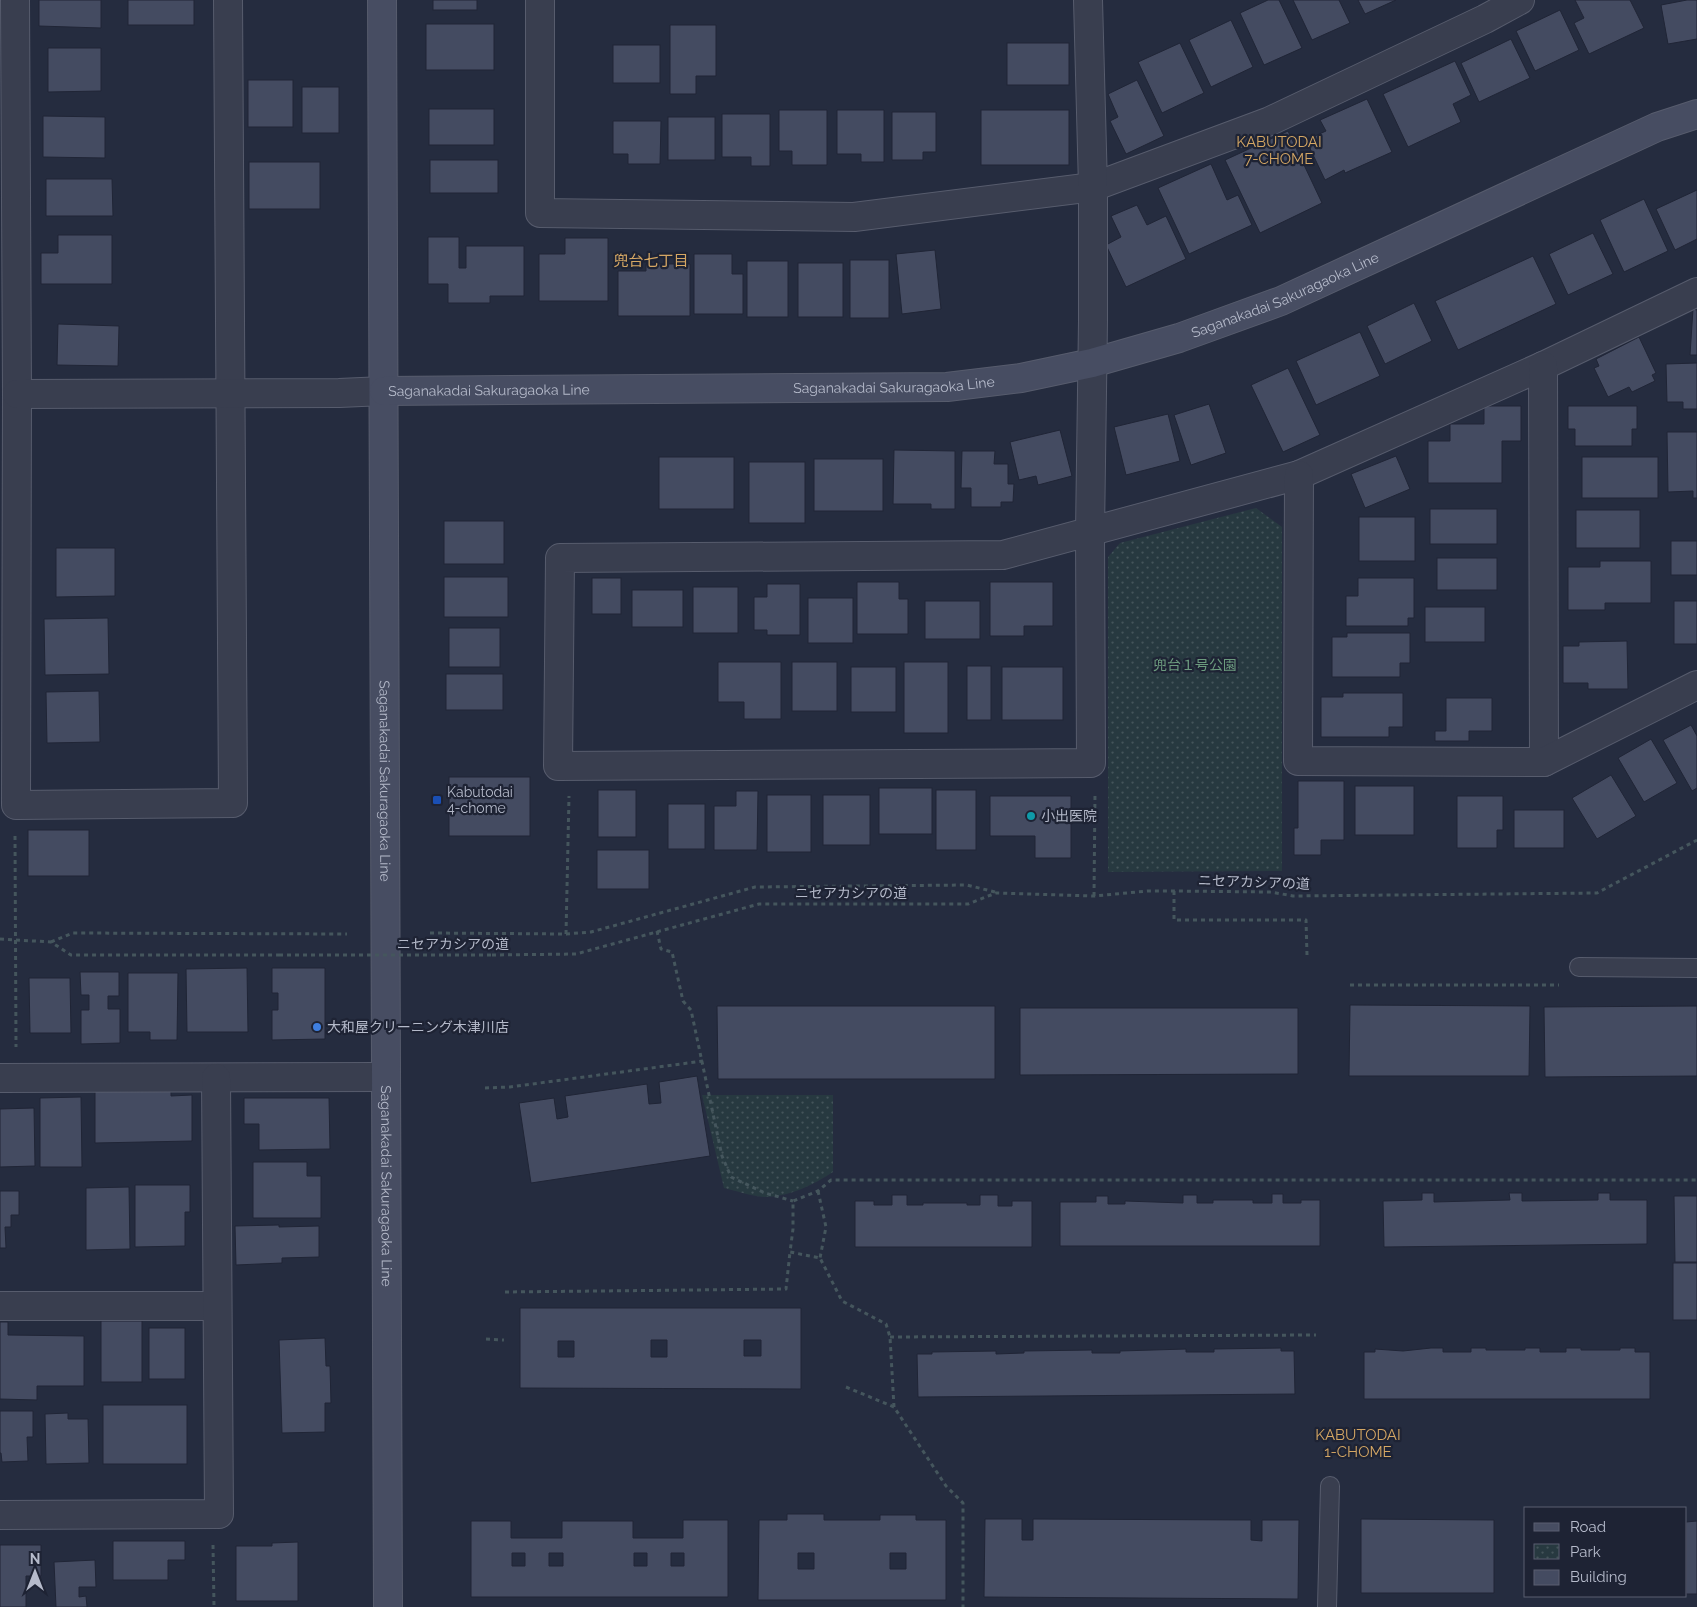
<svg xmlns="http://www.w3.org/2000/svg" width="1697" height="1607" font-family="Raleway,'Noto Sans JP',sans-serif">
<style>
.park{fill:url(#park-dots)}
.building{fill:#444b61;stroke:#202536;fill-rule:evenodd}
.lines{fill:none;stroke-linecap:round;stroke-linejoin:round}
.lane-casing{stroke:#575c6d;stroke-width:20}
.street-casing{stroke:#575c6d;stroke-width:30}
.secondary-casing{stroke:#575c6d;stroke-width:30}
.path{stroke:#45565d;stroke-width:3;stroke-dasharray:4 4;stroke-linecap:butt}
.lane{stroke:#393e4f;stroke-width:18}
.street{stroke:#393e4f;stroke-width:28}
.secondary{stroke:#474d62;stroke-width:28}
.path-bridge{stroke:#45565d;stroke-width:3;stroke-dasharray:4 4;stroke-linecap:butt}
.transit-dot{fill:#1a4fb4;stroke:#1e2334;stroke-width:2}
.culture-dot{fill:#0f9aa8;stroke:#1e2334;stroke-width:2}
.shop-dot{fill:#3f7fe0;stroke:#1e2334;stroke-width:2}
.labels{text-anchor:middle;stroke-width:4.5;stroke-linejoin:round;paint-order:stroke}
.street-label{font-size:14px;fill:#b5baca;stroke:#1e2334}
.park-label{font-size:14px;fill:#6c9b7e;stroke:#1e2334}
.poi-label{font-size:14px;fill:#b5baca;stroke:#1e2334;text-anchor:start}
.neighbourhood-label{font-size:15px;fill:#d5a764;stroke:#1e2334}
</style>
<defs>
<pattern id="park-dots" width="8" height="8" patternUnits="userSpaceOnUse" patternTransform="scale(1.25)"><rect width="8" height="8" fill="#273940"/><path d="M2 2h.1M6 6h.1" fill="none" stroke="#44545a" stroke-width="1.8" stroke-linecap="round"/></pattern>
</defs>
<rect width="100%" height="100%" fill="#252c3f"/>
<g class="park">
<polygon points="1256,508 1282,527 1282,871 1108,872 1108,557 1120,543"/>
<path d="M702 1095H833V1172C813 1185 791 1196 767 1197 753 1197 737 1191 724 1188Z"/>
</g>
<g class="building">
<polygon points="39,0 101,0 101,28 39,26"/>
<rect x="128" y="0" width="66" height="25"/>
<rect x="433" y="0" width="44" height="10"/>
<polygon points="1268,0 1279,0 1302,48 1264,65 1240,13"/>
<polygon points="1293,0 1339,0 1350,23 1312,40"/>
<polygon points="1358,0 1396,0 1365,14"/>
<polygon points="1575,0 1630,0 1644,28 1589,54 1574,23 1584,18"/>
<polygon points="1687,0 1697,0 1697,39 1668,44 1661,5"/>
<polygon points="1560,10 1579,50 1535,71 1516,31"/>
<polygon points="1231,20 1253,67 1211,87 1189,40"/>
<rect x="426" y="24" width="68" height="46"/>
<polygon points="670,25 716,25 716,76 696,76 696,94 670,94"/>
<polygon points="1511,39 1530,78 1479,102 1461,63"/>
<rect x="1007" y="43" width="62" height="42"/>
<polygon points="1180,43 1204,93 1162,113 1138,62"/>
<rect x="613" y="45" width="47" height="38"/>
<polygon points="48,48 101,48 101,91 48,92"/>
<polygon points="1455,61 1471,95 1453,104 1461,122 1408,147 1383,94"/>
<rect x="248" y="80" width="45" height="47"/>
<polygon points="1137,80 1164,136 1126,154 1110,121 1118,117 1108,94"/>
<rect x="302" y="87" width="37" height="46"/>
<polygon points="1367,99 1392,152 1345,173 1344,170 1325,180 1306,140 1326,131 1320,120"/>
<rect x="429" y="109" width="65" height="36"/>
<polygon points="779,110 827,110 827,165 792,165 792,151 779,151"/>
<polygon points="837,110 884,110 884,162 861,162 861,154 837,154"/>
<rect x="981" y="110" width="88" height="55"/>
<polygon points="892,112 936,112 936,152 923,152 923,160 892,160"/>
<polygon points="722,114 770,114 770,166 751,166 751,157 722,157"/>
<polygon points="43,116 105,117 105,158 43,157"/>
<rect x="668" y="117" width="47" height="43"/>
<polygon points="613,121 661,121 660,164 628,164 628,154 613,154"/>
<polygon points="1288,131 1322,203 1260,233 1225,160"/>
<rect x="430" y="160" width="68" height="33"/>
<rect x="249" y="162" width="71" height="47"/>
<polygon points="1211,164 1227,200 1238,195 1252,225 1189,254 1158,188"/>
<polygon points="46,179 112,179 113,216 46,216"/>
<polygon points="1697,190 1697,239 1675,250 1656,209"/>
<polygon points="1644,199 1668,251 1624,272 1600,220"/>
<polygon points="1137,205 1147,225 1166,216 1186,259 1126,287 1106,245 1121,237 1111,216"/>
<polygon points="1593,233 1613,274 1568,295 1549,254"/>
<polygon points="58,235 112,235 112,284 41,284 41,253 58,253"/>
<polygon points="428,237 459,237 459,268 466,268 466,246 524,246 524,296 490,296 490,303 448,303 448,284 428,284"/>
<polygon points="565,238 608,238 608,301 539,301 539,254 565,254"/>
<polygon points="935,250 941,309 902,314 896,254"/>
<polygon points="694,254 732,254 732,274 743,274 743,314 694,314"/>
<polygon points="1533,256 1556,304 1458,350 1435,301"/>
<rect x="850" y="260" width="39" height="58"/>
<rect x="747" y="261" width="41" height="56"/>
<rect x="798" y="263" width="45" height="54"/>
<polygon points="646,264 690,264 690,316 618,316 618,271 646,271"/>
<polygon points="1414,303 1432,341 1385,364 1367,326"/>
<polygon points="1693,309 1697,310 1697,355 1690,355"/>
<polygon points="58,324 119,326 118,366 57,365"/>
<polygon points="1360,332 1380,376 1316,405 1296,361"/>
<polygon points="1639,337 1656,373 1652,375 1655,381 1632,392 1629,387 1608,397 1594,368 1599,366 1596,359"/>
<polygon points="1697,363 1697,409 1683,409 1683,402 1667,402 1666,364"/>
<polygon points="1288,368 1320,435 1283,452 1251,385"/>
<polygon points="1209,404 1226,453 1191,465 1174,415"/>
<polygon points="1484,406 1521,406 1521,441 1502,441 1502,483 1428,483 1428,441 1450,441 1450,424 1484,424"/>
<polygon points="1568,406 1637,406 1637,429 1632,429 1632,446 1575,446 1575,429 1568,429"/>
<polygon points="1168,414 1180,461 1126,475 1114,427"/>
<polygon points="1060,430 1072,476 1038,485 1036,476 1019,480 1010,442"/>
<polygon points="1667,432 1697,432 1697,498 1693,498 1693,491 1668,492"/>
<polygon points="894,450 955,451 955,509 931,509 931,504 893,504"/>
<polygon points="962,451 995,451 994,464 1008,464 1008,484 1014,484 1013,502 1001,502 1001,507 971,507 971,488 961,488"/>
<polygon points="1396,456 1410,489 1365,508 1351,474"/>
<rect x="659" y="457" width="75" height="52"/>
<rect x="1582" y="457" width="76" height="41"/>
<rect x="814" y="459" width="69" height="52"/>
<rect x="749" y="462" width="56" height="61"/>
<rect x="1430" y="509" width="67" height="35"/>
<rect x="1576" y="510" width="64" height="38"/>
<rect x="1359" y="517" width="56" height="44"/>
<rect x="444" y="521" width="60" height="43"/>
<rect x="1671" y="541" width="26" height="34"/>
<polygon points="56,548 115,548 115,596 56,597"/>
<rect x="1437" y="558" width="60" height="32"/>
<polygon points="1600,561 1651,561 1651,603 1605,603 1605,610 1568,610 1568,567 1600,567"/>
<rect x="444" y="577" width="64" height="40"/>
<rect x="592" y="578" width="29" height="36"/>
<polygon points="1358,578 1414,578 1414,618 1408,618 1408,626 1346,626 1346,596 1358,596"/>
<polygon points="857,582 899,582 899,599 908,599 908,634 857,634"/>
<polygon points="990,582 1053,582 1053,626 1024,626 1024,636 990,636"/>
<polygon points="767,584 800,584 800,635 767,635 767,630 754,630 754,597 767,597"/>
<rect x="693" y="587" width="45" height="46"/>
<rect x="632" y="590" width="51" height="37"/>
<rect x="808" y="598" width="45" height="45"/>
<rect x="925" y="601" width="55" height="38"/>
<rect x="1674" y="601" width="23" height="43"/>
<rect x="1425" y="607" width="60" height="35"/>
<polygon points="108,618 109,674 45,675 44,619"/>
<rect x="449" y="628" width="51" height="39"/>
<polygon points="1347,633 1410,633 1410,663 1400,663 1400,677 1332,677 1332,637 1347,637"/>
<polygon points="1627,641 1628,689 1588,689 1588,683 1563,683 1563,646 1579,646 1579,642"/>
<polygon points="718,662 781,662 781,719 744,719 744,702 718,702"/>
<rect x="792" y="662" width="45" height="49"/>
<rect x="904" y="662" width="44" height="71"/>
<rect x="967" y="666" width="24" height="54"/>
<rect x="851" y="667" width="45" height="45"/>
<rect x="1002" y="667" width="61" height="53"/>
<rect x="446" y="674" width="57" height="36"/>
<polygon points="99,691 100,742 47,743 46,692"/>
<polygon points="1343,693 1403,693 1403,727 1389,727 1389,737 1321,737 1321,697 1343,697"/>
<polygon points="1446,698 1492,698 1492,731 1469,731 1469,741 1435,741 1435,731 1446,731"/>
<polygon points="1691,725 1697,736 1697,788 1692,791 1663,740"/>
<polygon points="1651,739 1677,783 1644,802 1618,758"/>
<polygon points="1611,775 1636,816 1597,839 1572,798"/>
<rect x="449" y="777" width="81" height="59"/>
<polygon points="1298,781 1344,781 1344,840 1321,840 1321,855 1294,855 1294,828 1298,828"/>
<rect x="1355" y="786" width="59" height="49"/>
<rect x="879" y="788" width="53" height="46"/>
<rect x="598" y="790" width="38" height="47"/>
<rect x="936" y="790" width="40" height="60"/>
<polygon points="736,791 758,791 757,850 714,850 714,806 736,806"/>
<rect x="767" y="795" width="44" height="57"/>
<rect x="823" y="795" width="47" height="50"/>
<polygon points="990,796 1071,796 1071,858 1035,858 1035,836 990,836"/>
<polygon points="1457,796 1503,796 1503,830 1497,830 1497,848 1457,848"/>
<rect x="668" y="804" width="37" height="45"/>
<rect x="1514" y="810" width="50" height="38"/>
<rect x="28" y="830" width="61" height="46"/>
<rect x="597" y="850" width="52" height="39"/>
<polygon points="247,968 248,1032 187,1032 186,969"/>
<polygon points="272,968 325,968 325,1039 272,1040 272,1010 278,1010 278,993 272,993"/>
<polygon points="80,972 119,972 119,996 108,996 108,1009 120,1009 120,1043 81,1044 81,1010 89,1010 89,995 81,995"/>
<polygon points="128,973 178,973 177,1040 150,1040 150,1032 128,1032"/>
<polygon points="29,978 70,978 71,1033 30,1033"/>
<polygon points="1350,1005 1530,1006 1529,1076 1349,1076"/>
<polygon points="717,1006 995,1006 995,1079 718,1079"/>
<polygon points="1697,1006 1697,1076 1545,1077 1544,1007"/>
<polygon points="1020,1008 1298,1008 1298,1074 1020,1075"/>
<polygon points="697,1076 710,1156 531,1183 519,1103 554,1098 557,1119 568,1117 565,1096 647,1084 649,1104 661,1103 659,1082"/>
<polygon points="171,1089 171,1096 192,1095 192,1141 95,1143 95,1090"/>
<polygon points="81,1097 82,1167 40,1167 40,1098"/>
<polygon points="244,1098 329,1098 330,1149 259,1150 259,1124 244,1124"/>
<polygon points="34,1108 35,1166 0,1167 0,1109"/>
<polygon points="253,1162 307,1162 307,1176 321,1176 321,1218 253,1218"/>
<polygon points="135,1185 190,1185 190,1212 185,1212 185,1246 135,1247"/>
<polygon points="129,1187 130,1249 86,1250 86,1188"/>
<polygon points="0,1191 19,1191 19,1215 11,1215 11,1227 5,1227 6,1248 0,1248"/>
<polygon points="1422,1193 1434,1193 1434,1202 1510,1200 1509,1193 1522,1193 1522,1201 1598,1200 1598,1193 1610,1193 1610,1200 1647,1200 1647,1244 1384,1247 1383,1201 1422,1200"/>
<polygon points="1272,1194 1283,1194 1283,1203 1301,1203 1301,1200 1320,1200 1320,1246 1060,1246 1060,1202 1096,1202 1096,1196 1108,1196 1108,1204 1125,1204 1125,1201 1183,1203 1183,1195 1197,1195 1197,1203 1213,1203 1213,1200 1253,1200 1253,1203 1272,1203"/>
<polygon points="892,1195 907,1195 907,1205 923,1205 923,1203 967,1203 967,1205 980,1205 980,1195 998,1195 998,1206 1012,1206 1012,1201 1032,1201 1032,1247 855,1247 855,1201 874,1201 874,1205 892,1205"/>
<polygon points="1674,1196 1697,1196 1697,1262 1675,1262"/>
<polygon points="279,1225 279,1227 319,1226 319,1257 282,1258 282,1263 236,1265 235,1226"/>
<rect x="1673" y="1263" width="24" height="57"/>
<path d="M520 1308H801V1389L520 1388ZM651 1340H667V1357H651ZM744 1340H761V1356H744ZM558 1341H574V1357H558Z"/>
<rect x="101" y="1321" width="41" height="61"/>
<polygon points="0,1322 8,1322 8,1335 84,1336 84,1386 37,1386 37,1400 0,1399"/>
<rect x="149" y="1328" width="36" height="51"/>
<polygon points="325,1338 326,1366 330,1366 331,1403 325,1403 325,1432 282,1433 279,1340"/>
<polygon points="1281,1348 1281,1351 1294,1351 1295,1394 918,1397 917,1354 932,1354 932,1352 996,1351 996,1354 1024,1353 1024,1351 1092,1350 1092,1353 1120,1353 1120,1351 1186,1349 1186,1352 1214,1352 1214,1349"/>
<polygon points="1431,1348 1443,1348 1443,1352 1471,1352 1471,1348 1486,1348 1486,1350 1525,1350 1525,1348 1540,1348 1540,1352 1566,1352 1566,1348 1581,1348 1581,1350 1620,1350 1620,1348 1635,1348 1635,1352 1650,1352 1650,1399 1364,1399 1364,1352 1375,1352 1375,1349 1403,1351"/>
<rect x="103" y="1405" width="84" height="59"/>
<polygon points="0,1411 33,1411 33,1437 27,1437 28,1461 2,1462 1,1453 0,1453"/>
<polygon points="68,1413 68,1419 88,1419 89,1463 46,1464 45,1414"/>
<path d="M787 1514H824V1520H880V1515H916V1520H946V1600H758L759 1520H787ZM798 1553H814V1569H798ZM890 1553H906V1569H890Z"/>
<polygon points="985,1519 1022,1519 1022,1540 1033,1540 1033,1519 1251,1520 1251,1540 1262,1541 1262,1520 1299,1520 1298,1599 984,1597"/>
<polygon points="1361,1519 1494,1520 1494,1593 1361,1593"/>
<path d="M683 1520H728V1597H471V1521H511V1538H562V1521H633V1538H683ZM512 1553H525V1566H512ZM549 1553H563V1566H549ZM634 1553H647V1566H634ZM671 1553H684V1566H671Z"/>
<polygon points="1697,1521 1697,1594 1686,1594 1686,1522"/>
<polygon points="113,1541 185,1541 185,1560 168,1560 168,1580 113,1580"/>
<polygon points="298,1542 298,1601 236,1601 236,1546 272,1546 272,1543"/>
<polygon points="0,1545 41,1545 41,1576 26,1576 26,1607 0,1607"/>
<polygon points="95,1560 96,1587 79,1587 79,1597 86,1596 87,1607 56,1607 54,1562"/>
</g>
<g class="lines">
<defs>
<g id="lane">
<polyline points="1579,967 1697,968"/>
<polyline points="1327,1607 1330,1486"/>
</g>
<g id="street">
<polyline points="15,0 17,394 16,805 233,803 228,0"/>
<polyline points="540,0 540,213 854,217 1093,187 1270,121 1485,19 1520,0"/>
<polyline points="1088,0 1093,187 1093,321 1090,532 1091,763 558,766 560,558 1003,555 1299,475 1543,366 1697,292"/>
<polyline points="1543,366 1544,762"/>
<polyline points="17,394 339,393 384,391"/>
<polyline points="1299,475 1298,761 1544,762 1697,685"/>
<polyline points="0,1078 385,1077"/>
<polyline points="0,1306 216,1306"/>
<polyline points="0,1515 219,1514 216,1078"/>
</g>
<g id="secondary">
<path id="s1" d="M382 0 388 1607"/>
<path id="s2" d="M384 391 947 387 1021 378 1092 363 1179 338 1281 301 1657 127 1697 114"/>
</g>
</defs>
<use href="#lane" class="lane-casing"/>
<use href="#street" class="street-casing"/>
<use href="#secondary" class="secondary-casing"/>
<g class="path">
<polyline points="15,836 16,1047"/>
<polyline points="1174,891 1174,920 1306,920 1307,955"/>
<polyline points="1094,896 1095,794"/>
<polyline points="657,931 661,949 672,952 683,1001 691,1010 722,1156 731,1177 765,1193 793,1201"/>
<polyline points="430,933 566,934 569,796"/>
<polyline points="566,934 591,932 755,887 967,885 995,892"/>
<polyline points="0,939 51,942 71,955 279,955"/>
<polyline points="51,942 73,933 347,934"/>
<polyline points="492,955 576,954 759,904 968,904 996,893 1094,896 1147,891 1174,891 1271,892 1293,896 1597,893 1697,840"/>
<polyline points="1350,985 1559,985"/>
<polyline points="485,1088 510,1087 703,1061"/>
<polyline points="818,1191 826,1227 820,1258"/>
<polyline points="505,1292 786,1289 790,1252"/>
<polyline points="890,1337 1316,1335"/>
<polyline points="486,1339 504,1340"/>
<polyline points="846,1387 894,1407 946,1486 963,1503 963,1607"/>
<polyline points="894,1407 890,1337 886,1324 842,1301 820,1258 790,1252 793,1229 793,1201 818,1191 831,1180 1697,1180"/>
<polyline points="213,1545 214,1607"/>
</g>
<use href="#lane" class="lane"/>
<use href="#street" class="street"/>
<use href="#secondary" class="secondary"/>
<polyline class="path-bridge" points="279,955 492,955"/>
</g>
<rect class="transit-dot" x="432" y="795" width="10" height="10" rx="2.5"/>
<circle class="culture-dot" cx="1031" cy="816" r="5"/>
<circle class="shop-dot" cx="317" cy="1027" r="5"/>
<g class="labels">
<g class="street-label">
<text dy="5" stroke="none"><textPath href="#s2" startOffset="915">Saganakadai Sakuragaoka Line</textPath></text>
<text dy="5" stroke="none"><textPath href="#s2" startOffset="510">Saganakadai Sakuragaoka Line</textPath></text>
<text dy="5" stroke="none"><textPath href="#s2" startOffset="105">Saganakadai Sakuragaoka Line</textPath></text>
<text dy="5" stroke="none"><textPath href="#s1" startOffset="781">Saganakadai Sakuragaoka Line</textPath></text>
<text transform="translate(1254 882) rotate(2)" y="5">ニセアカシアの道</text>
<text x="851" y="898">ニセアカシアの道</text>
<text x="453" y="949">ニセアカシアの道</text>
<text dy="5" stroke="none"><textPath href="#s1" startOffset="1186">Saganakadai Sakuragaoka Line</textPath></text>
</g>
<g class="park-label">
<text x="1195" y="670">兜台１号公園</text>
</g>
<g class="poi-label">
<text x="447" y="797">Kabutodai<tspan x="447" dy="16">4-chome</tspan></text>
<text x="1041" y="821">小出医院</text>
<text x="327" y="1032">大和屋クリーニング木津川店</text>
</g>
<g class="neighbourhood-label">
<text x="1279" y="147">KABUTODAI<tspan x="1279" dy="17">7-CHOME</tspan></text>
<text x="651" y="266">兜台七丁目</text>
<text x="1358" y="1440">KABUTODAI<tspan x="1358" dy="17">1-CHOME</tspan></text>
</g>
</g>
<rect x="1524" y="1507" width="162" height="90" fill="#1e2334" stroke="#5a5f70"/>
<rect x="1534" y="1523" width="25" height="8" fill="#474d62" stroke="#5a5f70"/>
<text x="1570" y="1532" font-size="15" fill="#b5baca">Road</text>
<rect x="1534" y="1544" width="25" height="15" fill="url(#park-dots)" stroke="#5a5f70"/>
<text x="1570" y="1557" font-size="15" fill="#b5baca">Park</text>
<rect x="1534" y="1570" width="25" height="15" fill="#444b61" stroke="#5a5f70"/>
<text x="1570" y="1582" font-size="15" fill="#b5baca">Building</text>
<g transform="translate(35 1572)" stroke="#1e2334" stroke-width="4" paint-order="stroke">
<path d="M0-4L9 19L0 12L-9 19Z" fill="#b5baca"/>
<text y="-8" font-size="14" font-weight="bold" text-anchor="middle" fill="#b5baca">N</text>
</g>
</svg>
